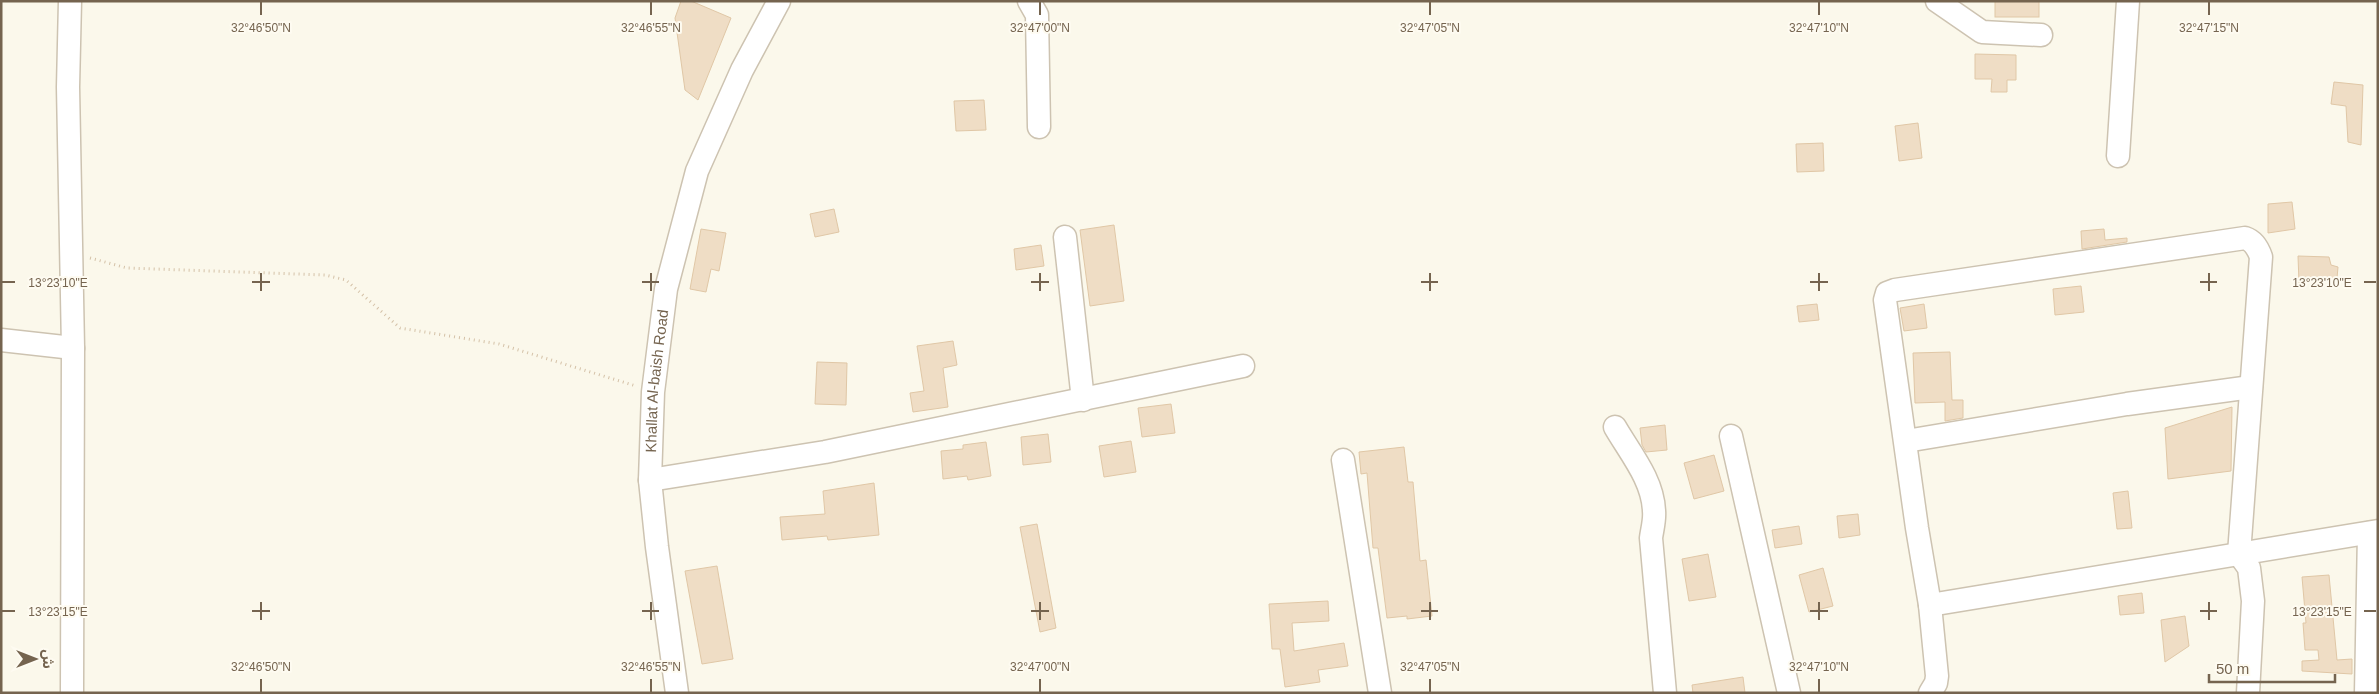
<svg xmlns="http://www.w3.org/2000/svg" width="2379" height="694" font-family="Arial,'Noto Sans Arabic',sans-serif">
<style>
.building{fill:#efddc5;stroke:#e0c7a6}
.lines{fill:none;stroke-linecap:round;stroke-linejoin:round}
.minor-casing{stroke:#cdc3b1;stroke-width:25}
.path{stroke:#d4c1a7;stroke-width:3;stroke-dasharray:1 4;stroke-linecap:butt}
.minor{stroke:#fff;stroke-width:22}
.ticks{fill:none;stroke:#75644f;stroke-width:2}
.labels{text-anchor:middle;stroke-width:4;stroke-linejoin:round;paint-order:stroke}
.street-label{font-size:15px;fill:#75644f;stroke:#fefbf1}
.ticks-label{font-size:12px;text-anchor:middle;fill:#75644f;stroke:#fefbf1;stroke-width:4;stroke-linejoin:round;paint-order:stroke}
</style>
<rect width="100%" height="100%" fill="#fbf8eb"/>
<g class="building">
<polygon points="681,1 691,1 731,18 698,100 685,90 675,18"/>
<rect x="1995" y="1" width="44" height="16"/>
<polygon points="1975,54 2016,55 2016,80 2007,80 2007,92 1991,92 1992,79 1975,79"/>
<polygon points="2334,82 2363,85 2361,145 2348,142 2346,106 2331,104"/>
<polygon points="984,100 986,130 956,131 954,101"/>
<polygon points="1918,123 1922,158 1899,161 1895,126"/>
<polygon points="1823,143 1824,171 1797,172 1796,144"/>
<polygon points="2292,202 2295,229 2268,233 2268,204"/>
<polygon points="834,209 839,232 815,237 810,214"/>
<polygon points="1114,225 1124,301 1090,306 1080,230"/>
<polygon points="701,229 726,233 719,271 711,269 706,292 690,289"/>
<polygon points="2104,229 2105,240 2127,238 2127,242 2082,249 2081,231"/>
<polygon points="1041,245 1044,266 1016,270 1014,249"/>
<polygon points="2298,256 2329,257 2331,265 2338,267 2337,278 2299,283"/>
<polygon points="2081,286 2084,312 2055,315 2053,289"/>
<polygon points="1817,304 1819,320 1799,322 1797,306"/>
<polygon points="1924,304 1927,328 1904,331 1900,308"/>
<polygon points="953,341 957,365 943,368 948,407 913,412 910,393 924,391 917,346"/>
<polygon points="1950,352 1952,400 1963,400 1963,418 1945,421 1945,402 1915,403 1913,353"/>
<polygon points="817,362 847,363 846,405 815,404"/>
<polygon points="1171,404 1175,433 1142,437 1138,408"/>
<polygon points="2232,407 2231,471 2168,479 2165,428"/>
<polygon points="1665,425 1667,450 1646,452 1642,445 1640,428"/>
<polygon points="1048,434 1051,462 1023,465 1021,437"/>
<polygon points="1131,441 1136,472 1104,477 1099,446"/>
<polygon points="986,442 991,476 968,480 967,476 943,479 941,451 963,449 963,445"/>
<polygon points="1404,447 1408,482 1413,482 1420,561 1426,560 1432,616 1407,619 1407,616 1387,618 1378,548 1373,548 1367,473 1361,474 1359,452"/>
<polygon points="1714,455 1724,491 1694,499 1684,463"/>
<polygon points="874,483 879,535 828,540 827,536 782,540 780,517 825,514 823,491"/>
<polygon points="2128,491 2132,528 2117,529 2113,493"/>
<polygon points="1858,514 1860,535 1839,538 1837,516"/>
<polygon points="1037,524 1056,628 1040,632 1020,527"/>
<polygon points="1799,526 1802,544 1775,548 1772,530"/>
<polygon points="1708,554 1716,597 1689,601 1682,559"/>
<polygon points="717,566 733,659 702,664 685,571"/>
<polygon points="1823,568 1833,606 1809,612 1799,575"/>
<polygon points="2329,575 2337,660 2352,659 2352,674 2302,671 2302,661 2319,660 2318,650 2305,650 2303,623 2306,623 2302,577"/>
<polygon points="2142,593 2144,613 2120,615 2118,596"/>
<polygon points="1328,601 1329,621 1292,623 1294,651 1344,643 1348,666 1318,670 1320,682 1285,687 1280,649 1272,649 1269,604"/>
<polygon points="2185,616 2189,646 2165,662 2161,620"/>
<polygon points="1743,677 1745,693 1693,693 1692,685"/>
</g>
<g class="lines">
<defs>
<g id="minor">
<polyline points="70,1 68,87 73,348 72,693"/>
<polyline points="1029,1 1037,15 1039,127"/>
<polyline points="1937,1 1982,32 2041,35"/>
<polyline points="2118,156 2128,1"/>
<polyline points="1065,237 1083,400"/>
<polyline points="1,340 73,348"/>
<path d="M1615 427C1630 453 1653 480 1654 511 1655 520 1652 530 1651 538L1665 693"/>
<polyline points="1731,436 1789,693"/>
<polyline points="1906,441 2127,404 2251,387"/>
<polyline points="1343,460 1380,693"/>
<polyline points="650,480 825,452 1243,366"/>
<polyline points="1930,605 2378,531"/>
<path id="s1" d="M677 693 657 547 650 480 653 392 666 289 697 171 742 70 779 1"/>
<path d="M1930 693 1936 683 1937 676 1930 605 1917 528 1885 300 1887 293 1895 290 2245 238C2254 241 2258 248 2261 257L2239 554 2249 568 2253 601 2248 693"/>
<polyline points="2366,693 2369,533"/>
</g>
</defs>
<use href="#minor" class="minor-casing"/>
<polyline class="path" points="90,258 127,268 325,275 346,280 400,328 499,344 636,386"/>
<use href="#minor" class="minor"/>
</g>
<path class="ticks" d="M261 2V15M651 2V15M1040 2V15M1430 2V15M1819 2V15M2209 2V15M261 273V291M651 273V291M1040 273V291M1430 273V291M1819 273V291M2209 273V291M2 282H15M252 282H270M642 282H659M1031 282H1049M1421 282H1438M1810 282H1828M2200 282H2217M2364 282H2376M261 602V620M651 602V620M1040 602V620M1430 602V620M1819 602V620M2209 602V620M2 611H15M252 611H270M642 611H659M1031 611H1049M1421 611H1438M1810 611H1828M2200 611H2217M2364 611H2376M261 679V692M651 679V692M1040 679V692M1430 679V692M1819 679V692"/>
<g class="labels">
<g class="street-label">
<text dy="5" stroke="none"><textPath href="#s1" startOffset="314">Khallat Al-baish Road</textPath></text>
</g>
</g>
<g class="ticks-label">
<text x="261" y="32">32°46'50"N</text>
<text x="651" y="32">32°46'55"N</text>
<text x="1040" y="32">32°47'00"N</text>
<text x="1430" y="32">32°47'05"N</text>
<text x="1819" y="32">32°47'10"N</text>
<text x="2209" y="32">32°47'15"N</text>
<text x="2322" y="287">13°23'10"E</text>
<text x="58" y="287">13°23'10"E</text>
<text x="2322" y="616">13°23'15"E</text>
<text x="58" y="616">13°23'15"E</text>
<text x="261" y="671">32°46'50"N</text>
<text x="651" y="671">32°46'55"N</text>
<text x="1040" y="671">32°47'00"N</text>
<text x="1430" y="671">32°47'05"N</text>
<text x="1819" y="671">32°47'10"N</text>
</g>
<rect width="2379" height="694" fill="none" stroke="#75644f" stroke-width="5"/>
<g transform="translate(35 659) rotate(90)" stroke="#fefbf1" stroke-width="4" paint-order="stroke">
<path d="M0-4L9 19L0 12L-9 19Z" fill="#75644f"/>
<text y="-8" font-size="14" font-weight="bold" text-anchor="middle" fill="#75644f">ش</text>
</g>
<path d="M2209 674v8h126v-8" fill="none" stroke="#75644f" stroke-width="2.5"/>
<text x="2216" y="674" font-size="15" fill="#75644f" stroke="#fefbf1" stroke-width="4" paint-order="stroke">50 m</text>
</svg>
